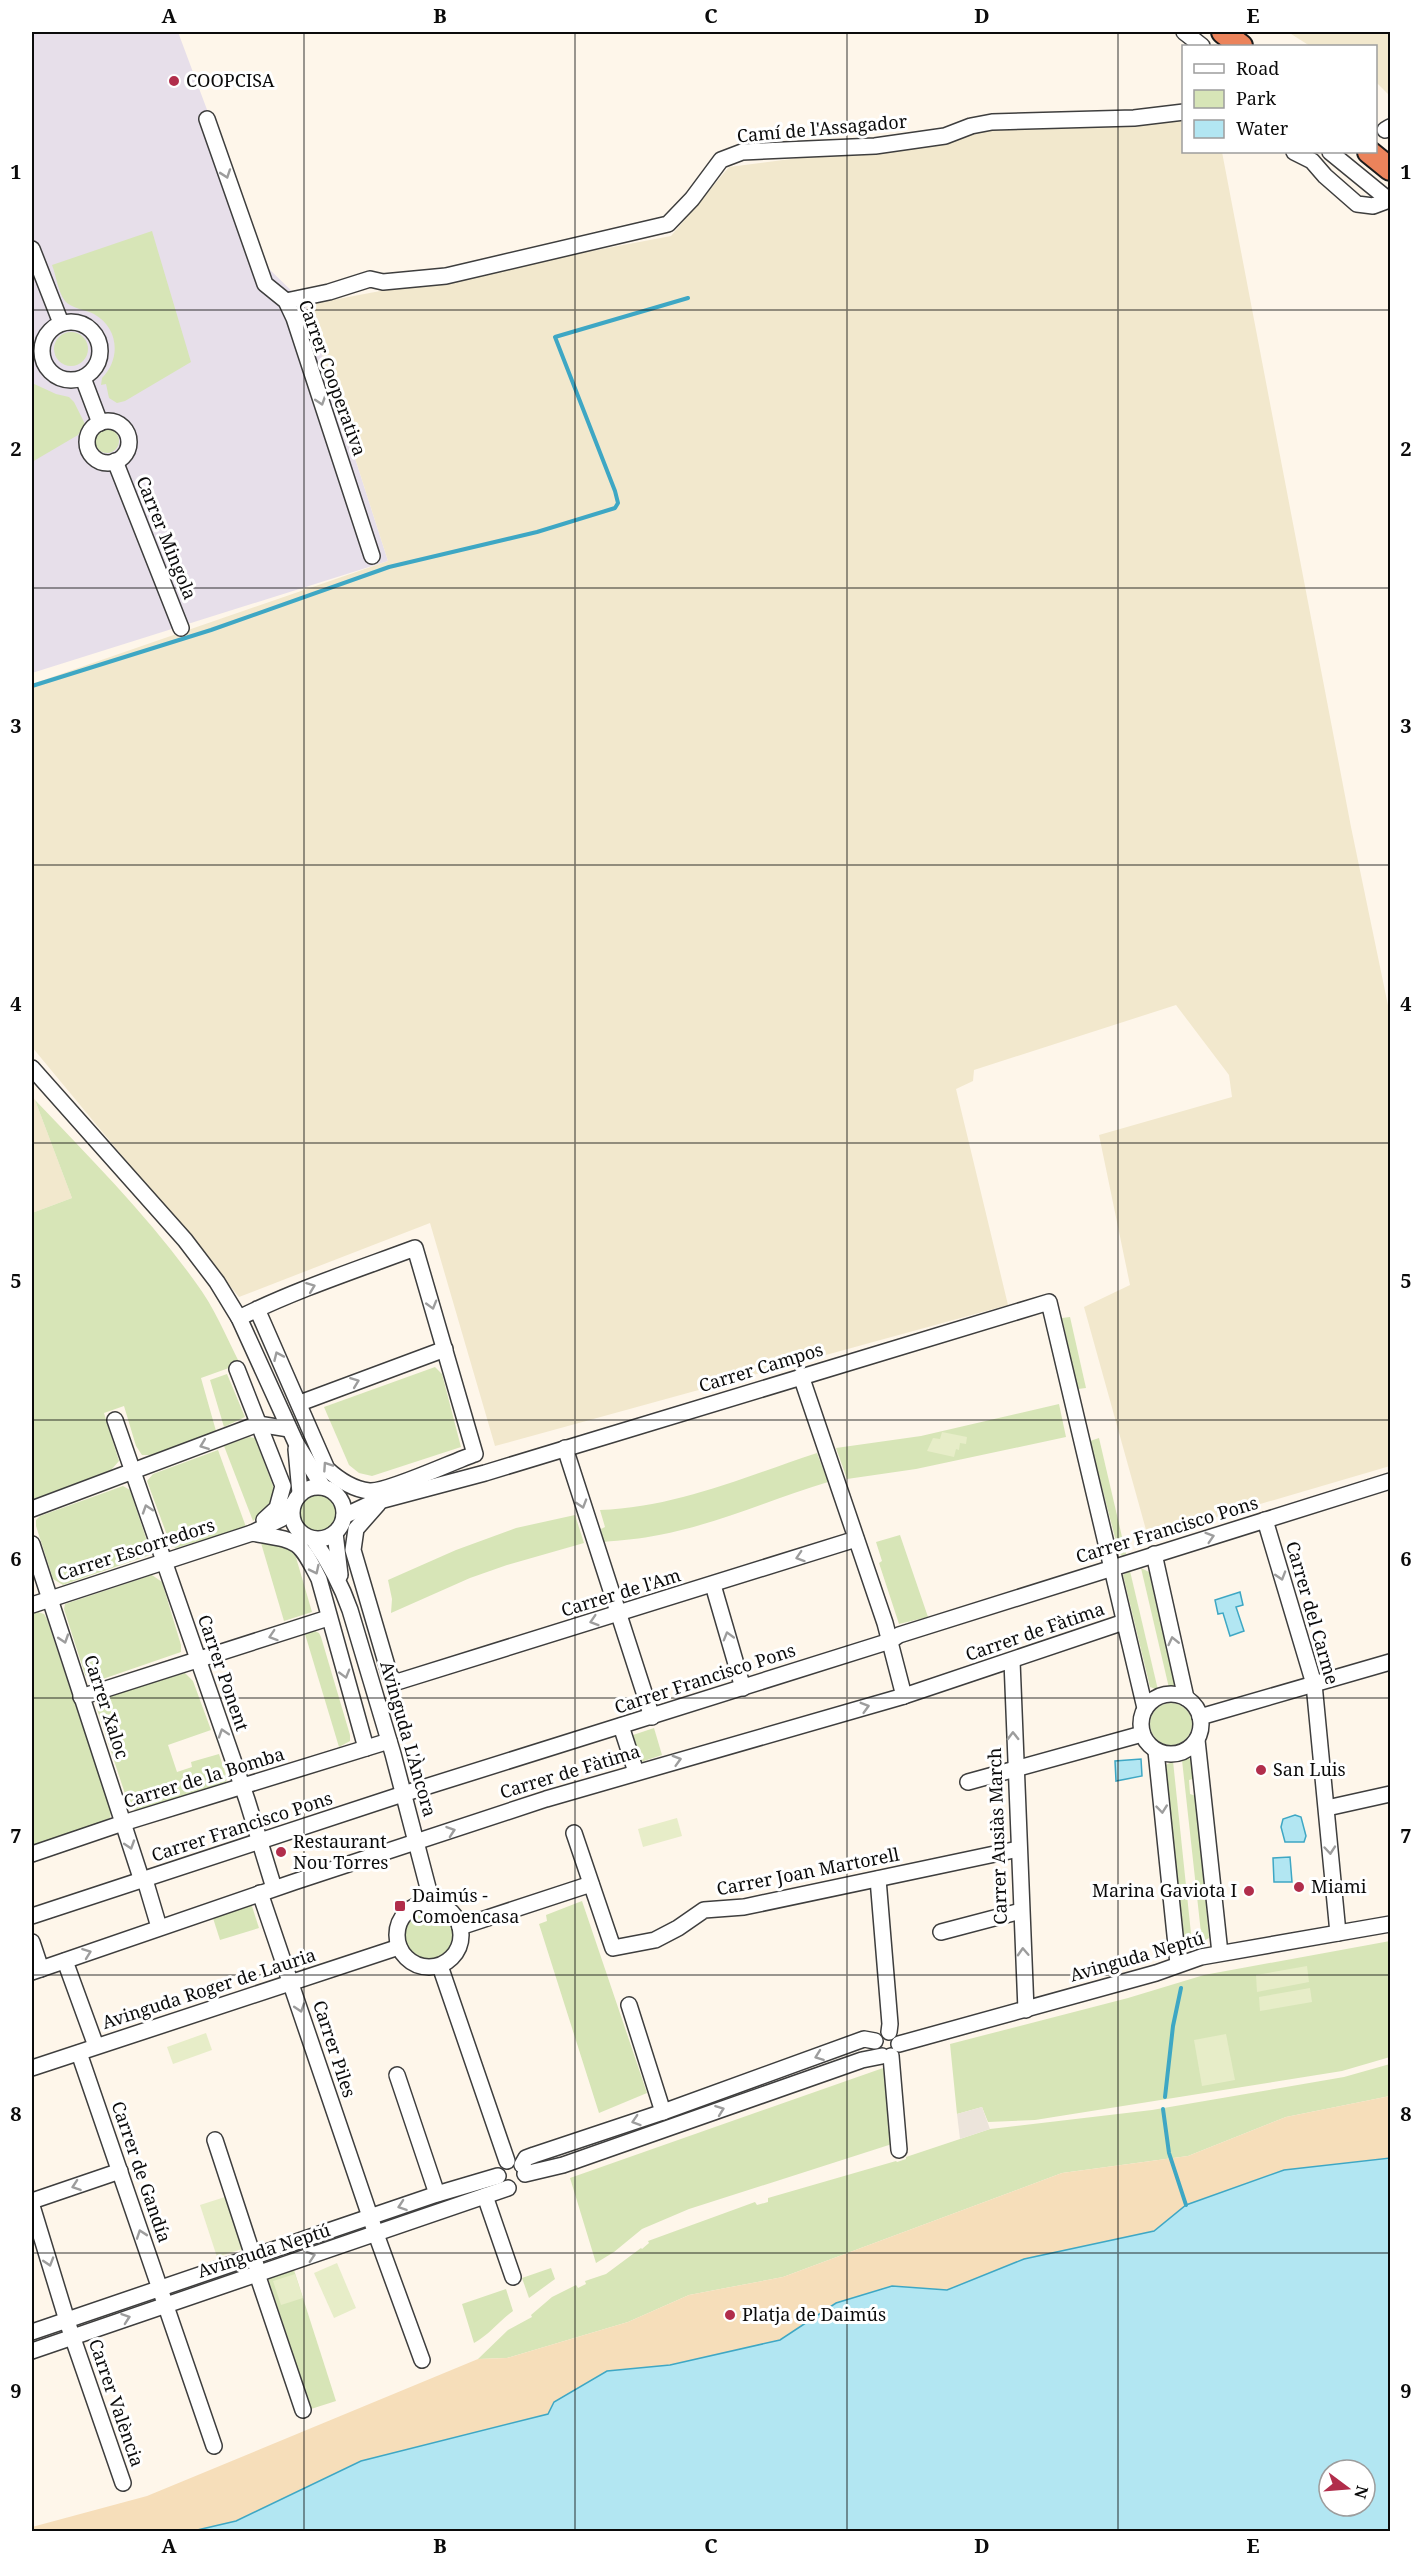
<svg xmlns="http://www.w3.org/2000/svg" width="1422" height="2563" font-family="'Noto Serif',serif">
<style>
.industrial{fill:#e7dfea}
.farmland{fill:#f2e8cd}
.green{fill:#d7e5b7}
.sand{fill:#f6deba}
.pitch{fill:#e7edc8}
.plaza{fill:#ece4db}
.water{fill:#b2e6f2;stroke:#3ea7c4;stroke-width:1.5;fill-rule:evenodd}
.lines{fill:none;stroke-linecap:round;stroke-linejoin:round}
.stream{stroke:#3ea7c4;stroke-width:4}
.minor-casing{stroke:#3e3e3e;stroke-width:18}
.highway-casing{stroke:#1c1c1c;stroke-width:26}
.minor{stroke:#fff;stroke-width:15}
.highway{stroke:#eb835b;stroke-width:22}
.oneway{stroke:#9d9d9d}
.grid{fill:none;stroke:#0b0b0b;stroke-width:1.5;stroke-opacity:0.55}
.poi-dot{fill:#b12d4b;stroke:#fff;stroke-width:2}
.labels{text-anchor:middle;stroke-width:6;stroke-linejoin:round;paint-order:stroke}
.poi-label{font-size:18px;fill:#0b0b0b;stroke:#fff;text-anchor:start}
.street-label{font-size:18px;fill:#0b0b0b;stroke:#fff}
.neatline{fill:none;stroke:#0b0b0b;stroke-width:2}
.grid-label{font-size:20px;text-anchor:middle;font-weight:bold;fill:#0b0b0b}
</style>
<rect width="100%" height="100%" fill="#fef6ea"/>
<polygon class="industrial" points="32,32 178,32 265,265 306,305 388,561 32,673"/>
<g class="farmland">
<polygon points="1288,32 1390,32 1390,96 1376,82 1376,46 1310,46"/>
<polygon points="1183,118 1184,152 1222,152 1351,827 1390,1015 1390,1466 1148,1537 1084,1307 1130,1285 1099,1135 1232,1097 1229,1075 1176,1005 974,1070 973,1081 956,1089 1008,1305 495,1446 430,1223 239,1297 32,1047 32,684 388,561 306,305 671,236 729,167 806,157 868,154 921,146 969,132 997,127"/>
<polygon points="32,1096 35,1100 72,1198 32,1213"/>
</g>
<g class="green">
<path d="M152 231 191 362 125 401 117 403 109 398 106 384 101 385 102 378C121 359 119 328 94 314 86 310 71 308 65 301 58 292 56 275 52 265Z"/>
<circle cx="71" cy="349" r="17"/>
<polygon points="32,383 56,394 69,397 74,402 85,424 78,435 32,462"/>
<circle cx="107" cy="441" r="12"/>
<path d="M35 1100C91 1159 149 1217 196 1283 214 1307 226 1336 240 1364L201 1378 216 1431 151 1455H142L136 1446 124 1406 104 1413 119 1461 111 1470 34 1499 32 1498V1213L72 1198Z"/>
<polygon points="1070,1317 1086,1388 1078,1389 1062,1318"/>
<polygon points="435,1367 442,1374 461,1447 372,1476 359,1473 349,1465 324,1407"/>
<polygon points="227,1374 245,1417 224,1427 210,1380"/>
<polygon points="1059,1404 1066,1437 916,1469 847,1479 836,1448 921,1436"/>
<polygon points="249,1437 255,1438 275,1491 271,1504 253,1521 224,1446"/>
<polygon points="1099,1438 1126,1554 1122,1556 1119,1553 1090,1441"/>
<polygon points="218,1450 246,1527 176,1548 171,1546 147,1481 153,1474"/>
<path d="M817 1453 828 1482C772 1499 717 1524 659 1535 641 1539 622 1540 603 1542L601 1529 605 1527 600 1510C675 1508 747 1476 817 1453Z"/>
<polygon points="123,1486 130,1490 150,1550 150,1555 63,1585 53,1579 36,1526 36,1520 40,1516"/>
<circle cx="318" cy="1513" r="26"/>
<polygon points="575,1515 584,1543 507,1565 470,1578 391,1613 392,1599 388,1580 456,1550 516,1528"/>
<polygon points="900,1535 928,1617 899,1624 879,1563 882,1561 876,1542"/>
<polygon points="261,1543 285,1547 295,1554 312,1612 284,1621"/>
<polygon points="1141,1568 1149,1572 1175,1686 1169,1688"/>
<polygon points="1130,1571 1158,1690 1150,1687 1123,1575"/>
<polygon points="152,1575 162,1582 181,1645 181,1652 94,1682 85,1675 64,1609 65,1604"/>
<polygon points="38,1612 44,1614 47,1619 111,1812 110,1818 104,1821 32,1846 32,1614"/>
<polygon points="315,1631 319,1633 321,1637 350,1735 350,1741 339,1747 305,1634"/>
<polygon points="185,1673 193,1681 211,1730 168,1745 177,1772 192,1767 191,1762 219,1754 227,1778 226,1782 138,1812 129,1806 97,1709 98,1702 103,1698"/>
<circle cx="1171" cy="1724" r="21"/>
<polygon points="654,1728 662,1755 641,1762 633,1735"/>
<polygon points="1188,1758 1191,1760 1193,1779 1189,1780 1190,1794 1196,1796 1209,1938 1202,1942 1182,1760"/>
<polygon points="1173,1761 1192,1943 1184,1938 1166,1765"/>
<polygon points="582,1901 647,2093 599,2113 539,1924 547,1921 546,1915"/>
<circle cx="429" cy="1935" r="32"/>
<polygon points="251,1903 259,1928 220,1940 212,1915"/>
<polygon points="1390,1941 1390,2057 1342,2071 1035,2120 988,2122 982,2107 957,2114 950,2044 1128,1998 1204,1975"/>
<polygon points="1390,2064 1390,2096 1286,2117 1188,2156 1062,2173 783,2277 689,2295 628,2322 507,2358 478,2359 508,2330 532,2317 531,2315 552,2297 576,2285 578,2288 586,2284 585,2281 606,2274 641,2248 642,2249 649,2243 648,2241 755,2202 757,2205 768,2202 768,2198 896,2161 897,2162 906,2159 906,2157 990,2129 1152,2110 1344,2077"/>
<polygon points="886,2067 892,2144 689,2209 642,2229 614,2252 596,2263 570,2178"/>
<polygon points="551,2268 555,2279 529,2298 522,2278"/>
<polygon points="294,2270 336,2401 311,2409 268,2278"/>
<path d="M506 2289 513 2311C499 2321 489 2335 474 2343L462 2304Z"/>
</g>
<polygon class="sand" points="1390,2096 1390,2158 1284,2170 1186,2205 1154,2231 1024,2259 947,2290 892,2286 836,2303 780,2340 670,2365 607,2373 548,2414 361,2461 236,2521 192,2532 32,2532 32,2527 147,2496 478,2359 507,2358 628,2322 689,2295 783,2277 1062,2173 1188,2156 1286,2117"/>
<g class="pitch">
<polygon points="942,1432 967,1437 966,1444 960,1443 959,1450 956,1449 954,1457 927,1451 933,1438 940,1439"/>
<polygon points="677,1818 682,1836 643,1847 638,1829"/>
<polygon points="1307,1966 1309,1982 1257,1992 1256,1975"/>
<polygon points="1310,1988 1312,2002 1260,2011 1259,1997"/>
<polygon points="206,2033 212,2050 173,2064 167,2047"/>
<polygon points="1226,2034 1235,2080 1202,2086 1194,2040"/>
<polygon points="225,2197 242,2249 217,2257 200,2205"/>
<polygon points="337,2263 356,2308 334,2318 314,2273"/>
<polygon points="295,2274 303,2298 281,2305 273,2281"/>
</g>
<polygon class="plaza" points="982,2107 990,2129 960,2139 957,2114"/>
<g class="water">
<polygon points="1240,1592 1243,1605 1236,1607 1244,1631 1230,1636 1223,1613 1218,1614 1215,1600"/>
<polygon points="1141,1759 1142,1776 1116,1781 1115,1761"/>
<polygon points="1295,1815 1301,1817 1306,1836 1304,1842 1285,1842 1281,1827 1283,1819"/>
<polygon points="1290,1857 1292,1882 1274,1882 1273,1858"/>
<path d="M1390 2158V2531H193L236 2521 361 2461 548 2414 554 2402 607 2371 670 2365 780 2340 836 2303 892 2286 947 2290 1024 2259 1154 2231 1186 2205 1284 2170ZM1329 2470H1365V2506H1329Z"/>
</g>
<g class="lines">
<g class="stream">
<polyline points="32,686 211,630 389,567 537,532 615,508 618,503 615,491 555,337 688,298"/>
<polyline points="1165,2097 1173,2026 1181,1988"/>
<polyline points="1163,2109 1169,2153 1186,2205"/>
</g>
<defs>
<g id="minor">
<polyline points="1184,32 1202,46"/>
<polyline points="207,119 265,284 286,301 294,318 372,556"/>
<polyline points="1385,130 1390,127"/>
<polyline points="1294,152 1312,161 1325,176 1357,204 1373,206 1389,200"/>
<polyline points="1330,152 1390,201"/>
<polyline points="32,249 61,323"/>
<polyline points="286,301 329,292 370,279 383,282 446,276 668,224 692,199 721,160 742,152 875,146 945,136 971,126 992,122 1134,118 1184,112"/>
<circle cx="71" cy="351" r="29"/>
<polyline points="83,378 100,423"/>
<circle cx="108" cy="442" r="21"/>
<polyline points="115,461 181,628"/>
<polyline points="32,1068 185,1240 217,1282 239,1318 296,1443 323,1487"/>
<path d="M239 1318C295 1290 356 1270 415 1248L475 1454C454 1461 386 1493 369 1491 352 1489 339 1480 327 1469L257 1309"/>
<polyline points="237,1369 283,1486 277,1508 264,1520"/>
<polyline points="801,1376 885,1623 904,1696"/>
<polyline points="300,1403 445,1349"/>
<polyline points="115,1420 247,1800 274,1888"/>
<polyline points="565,1448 652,1717"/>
<polyline points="296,1449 300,1493"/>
<circle cx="318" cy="1513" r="26"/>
<polyline points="378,1504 356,1529 353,1550 390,1676 397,1682 856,1539"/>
<polyline points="32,1509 258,1424 289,1429"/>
<polyline points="344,1516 372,1503 485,1473 1049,1302 1145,1708"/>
<polyline points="1265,1520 1314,1684 1338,1933"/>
<path d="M252 1533C297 1541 298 1537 319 1579L366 1748"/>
<polyline points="335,1533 340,1575"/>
<path d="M313 1539C329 1562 341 1584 350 1610L393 1754 432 1903"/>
<polyline points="32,1544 142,1881"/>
<polyline points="1154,1554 1186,1698"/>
<polyline points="713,1585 743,1688"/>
<polyline points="32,1605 252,1533 281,1519 293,1504"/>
<polyline points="1012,1661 1026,2010"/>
<circle cx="1171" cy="1724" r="30"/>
<polyline points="81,1697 328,1618"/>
<polyline points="1200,1717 1390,1662"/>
<polyline points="621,1726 636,1772"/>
<polyline points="1197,1740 1220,1953"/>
<polyline points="1156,1751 1178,1964"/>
<polyline points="968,1782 1142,1734"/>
<polyline points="1327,1808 1390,1794"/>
<polyline points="574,1833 613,1948 655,1940 678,1928 704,1910 744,1907 1018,1849"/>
<polyline points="32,1854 123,1823 389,1741"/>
<polyline points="878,1879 890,2024 889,2032"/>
<polyline points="145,1880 159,1927"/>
<polyline points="260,1893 376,2234 422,2360"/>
<circle cx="429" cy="1935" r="32"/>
<polyline points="32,1916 403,1794 890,1641 899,1635 1390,1481"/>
<polyline points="460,1927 591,1884"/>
<polyline points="941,1932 1021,1911"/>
<polyline points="32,1942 41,1969"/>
<polyline points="65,1961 96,2046"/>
<polyline points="440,1966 507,2161"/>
<polyline points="32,1972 294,1882 546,1799 904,1696 1124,1622"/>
<polyline points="629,2005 663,2112"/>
<polyline points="899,2044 1156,1973 1201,1957 1390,1924"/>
<polyline points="79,2053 214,2446"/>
<polyline points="891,2056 899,2150"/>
<polyline points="32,2068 399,1947"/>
<polyline points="397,2075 437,2194"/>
<polyline points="215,2140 256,2265"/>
<polyline points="522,2165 526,2158 534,2155 663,2112 864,2039 875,2041"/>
<polyline points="525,2174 563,2165 862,2060 882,2056"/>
<polyline points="485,2196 513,2277"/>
<polyline points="32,2201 120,2171"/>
<polyline points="32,2206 69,2327 123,2483"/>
<polyline points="257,2274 303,2410"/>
<polyline points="32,2332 437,2194 498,2176"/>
<polyline points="32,2351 508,2188"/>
</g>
<g id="highway">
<polyline points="1223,32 1241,46"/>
<polyline points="1369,152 1390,169"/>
</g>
</defs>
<use href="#minor" class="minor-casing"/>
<use href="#highway" class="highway-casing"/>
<use href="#minor" class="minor"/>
<use href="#highway" class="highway"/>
</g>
<defs><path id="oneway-chevron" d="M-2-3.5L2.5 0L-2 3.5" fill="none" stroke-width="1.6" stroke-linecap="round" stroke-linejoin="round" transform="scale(1.5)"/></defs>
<g class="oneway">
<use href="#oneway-chevron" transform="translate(226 174) rotate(71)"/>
<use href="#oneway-chevron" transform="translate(321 401) rotate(72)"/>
<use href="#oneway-chevron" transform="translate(311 1287) rotate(-21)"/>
<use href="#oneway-chevron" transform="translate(432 1305) rotate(74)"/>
<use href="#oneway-chevron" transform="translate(278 1356) rotate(-114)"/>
<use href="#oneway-chevron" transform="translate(355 1382) rotate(-21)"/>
<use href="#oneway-chevron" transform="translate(204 1445) rotate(159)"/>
<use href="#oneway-chevron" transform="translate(327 1466) rotate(-124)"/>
<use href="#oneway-chevron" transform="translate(582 1504) rotate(73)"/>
<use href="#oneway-chevron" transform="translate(147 1509) rotate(-108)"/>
<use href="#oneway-chevron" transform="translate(1210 1537) rotate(-17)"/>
<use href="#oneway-chevron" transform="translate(800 1557) rotate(162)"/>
<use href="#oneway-chevron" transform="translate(315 1570) rotate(64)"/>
<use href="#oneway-chevron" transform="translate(1281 1576) rotate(73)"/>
<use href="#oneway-chevron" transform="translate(594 1621) rotate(163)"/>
<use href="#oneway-chevron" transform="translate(273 1636) rotate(162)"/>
<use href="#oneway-chevron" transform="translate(728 1636) rotate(-106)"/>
<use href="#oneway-chevron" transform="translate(64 1639) rotate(72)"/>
<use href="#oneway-chevron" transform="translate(1173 1641) rotate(-103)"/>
<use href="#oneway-chevron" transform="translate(345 1674) rotate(74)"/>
<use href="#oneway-chevron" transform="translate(865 1707) rotate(-16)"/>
<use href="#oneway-chevron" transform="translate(223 1733) rotate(-108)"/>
<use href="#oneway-chevron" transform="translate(1013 1736) rotate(-91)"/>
<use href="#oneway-chevron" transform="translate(677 1760) rotate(-16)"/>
<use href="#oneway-chevron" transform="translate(1162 1809) rotate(84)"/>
<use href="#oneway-chevron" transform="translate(451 1831) rotate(-19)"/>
<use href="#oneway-chevron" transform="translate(130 1845) rotate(72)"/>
<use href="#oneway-chevron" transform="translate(1330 1850) rotate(85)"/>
<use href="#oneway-chevron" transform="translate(1023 1952) rotate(-93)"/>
<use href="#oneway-chevron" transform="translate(87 1953) rotate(-20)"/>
<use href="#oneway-chevron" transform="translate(300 2008) rotate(72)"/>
<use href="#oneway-chevron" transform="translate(819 2056) rotate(160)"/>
<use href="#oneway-chevron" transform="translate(720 2110) rotate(-20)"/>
<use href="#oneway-chevron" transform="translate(636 2121) rotate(162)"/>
<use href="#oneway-chevron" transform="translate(76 2186) rotate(161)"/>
<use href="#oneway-chevron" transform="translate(402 2206) rotate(161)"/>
<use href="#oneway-chevron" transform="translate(141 2234) rotate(-109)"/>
<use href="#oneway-chevron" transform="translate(311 2256) rotate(-18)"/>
<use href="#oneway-chevron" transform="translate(49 2262) rotate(73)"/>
<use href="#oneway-chevron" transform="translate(126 2318) rotate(-19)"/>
</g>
<path class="grid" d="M304 32V2532M575 32V2532M847 32V2532M1118 32V2532M32 310H1390M32 588H1390M32 865H1390M32 1143H1390M32 1420H1390M32 1698H1390M32 1975H1390M32 2253H1390"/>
<g class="poi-dot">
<circle cx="174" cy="81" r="6"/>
<circle cx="1261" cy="1770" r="6"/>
<circle cx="281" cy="1852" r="6"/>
<circle cx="1299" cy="1887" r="6"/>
<circle cx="1249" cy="1891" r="6"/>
<rect x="394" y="1900" width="12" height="12" rx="3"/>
<circle cx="730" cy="2315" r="6"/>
</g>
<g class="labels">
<g class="poi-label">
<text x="186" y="87">COOPCISA</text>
<text x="1273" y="1776">San Luis</text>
<text x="293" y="1848">Restaurant<tspan x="293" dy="21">Nou Torres</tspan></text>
<text x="1311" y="1893">Miami</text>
<text x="1237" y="1897" text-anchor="end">Marina Gaviota I</text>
<text x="412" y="1902">Daimús -<tspan x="412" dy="21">Comoencasa</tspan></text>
<text x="742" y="2321">Platja de Daimús</text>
</g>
<g class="street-label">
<text transform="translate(822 129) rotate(-5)" y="6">Camí de l'Assagador</text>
<text transform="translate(332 378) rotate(70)" y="6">Carrer Cooperativa</text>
<text transform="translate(166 538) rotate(68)" y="6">Carrer Mingola</text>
<text transform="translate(761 1368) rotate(-17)" y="6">Carrer Campos</text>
<text transform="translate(1167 1530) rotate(-17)" y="6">Carrer Francisco Pons</text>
<text transform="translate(136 1550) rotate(-18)" y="6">Carrer Escorredors</text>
<text transform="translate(621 1593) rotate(-17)" y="6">Carrer de l'Am</text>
<text transform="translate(1312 1613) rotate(74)" y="6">Carrer del Carme</text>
<text transform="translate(1035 1632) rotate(-19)" y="6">Carrer de Fàtima</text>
<text transform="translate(223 1673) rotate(71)" y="6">Carrer Ponent</text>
<text transform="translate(705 1679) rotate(-18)" y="6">Carrer Francisco Pons</text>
<text transform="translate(106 1707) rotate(72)" y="6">Carrer Xaloc</text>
<text transform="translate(408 1739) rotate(74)" y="6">Avinguda L'Àncora</text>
<text transform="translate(570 1772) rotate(-17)" y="6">Carrer de Fàtima</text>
<text transform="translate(204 1778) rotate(-17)" y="6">Carrer de la Bomba</text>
<text transform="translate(242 1827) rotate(-18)" y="6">Carrer Francisco Pons</text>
<text transform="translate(998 1836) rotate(-92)" y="6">Carrer Ausiàs March</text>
<text transform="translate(808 1872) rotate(-11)" y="6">Carrer Joan Martorell</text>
<text transform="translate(1137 1957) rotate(-16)" y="6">Avinguda Neptú</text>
<text transform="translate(209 1989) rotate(-18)" y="6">Avinguda Roger de Lauria</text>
<text transform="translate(334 2049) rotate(72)" y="6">Carrer Piles</text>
<text transform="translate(141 2172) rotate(71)" y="6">Carrer de Gandía</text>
<text transform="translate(264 2251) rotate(-18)" y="6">Avinguda Neptú</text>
<text transform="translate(116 2403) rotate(71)" y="6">Carrer València</text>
</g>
</g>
<rect width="1422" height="2563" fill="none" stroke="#ffffff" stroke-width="66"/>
<rect x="1182" y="45" width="195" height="108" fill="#ffffff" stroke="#9d9d9d" stroke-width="1.5"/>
<rect x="1194" y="64" width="30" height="9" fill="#ffffff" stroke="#9d9d9d" stroke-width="1.5"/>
<text x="1236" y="75" font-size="18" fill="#0b0b0b">Road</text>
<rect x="1194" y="90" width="30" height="18" fill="#d7e5b7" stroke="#9d9d9d" stroke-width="1.5"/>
<text x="1236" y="105" font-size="18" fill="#0b0b0b">Park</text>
<rect x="1194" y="120" width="30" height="18" fill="#b2e6f2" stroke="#9d9d9d" stroke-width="1.5"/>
<text x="1236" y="135" font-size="18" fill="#0b0b0b">Water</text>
<g transform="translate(1347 2488) rotate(106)"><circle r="28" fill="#ffffff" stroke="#9d9d9d" stroke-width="1.5"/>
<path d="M0-4.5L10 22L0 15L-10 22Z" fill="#b12d4b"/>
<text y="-9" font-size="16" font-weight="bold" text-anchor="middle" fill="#0b0b0b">N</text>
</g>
<rect x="33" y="33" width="1356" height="2497" class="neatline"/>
<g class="grid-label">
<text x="169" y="23">A</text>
<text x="440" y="23">B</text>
<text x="711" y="23">C</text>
<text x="982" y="23">D</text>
<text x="1253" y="23">E</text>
<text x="16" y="179">1</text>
<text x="1406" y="179">1</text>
<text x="16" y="456">2</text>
<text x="1406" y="456">2</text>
<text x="16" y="733">3</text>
<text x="1406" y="733">3</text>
<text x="16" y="1011">4</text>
<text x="1406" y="1011">4</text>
<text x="16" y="1288">5</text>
<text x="1406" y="1288">5</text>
<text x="16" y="1566">6</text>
<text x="1406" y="1566">6</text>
<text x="16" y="1843">7</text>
<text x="1406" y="1843">7</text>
<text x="16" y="2121">8</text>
<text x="1406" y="2121">8</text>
<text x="16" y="2398">9</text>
<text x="1406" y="2398">9</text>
<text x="169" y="2553">A</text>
<text x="440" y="2553">B</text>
<text x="711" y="2553">C</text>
<text x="982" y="2553">D</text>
<text x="1253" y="2553">E</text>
</g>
</svg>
